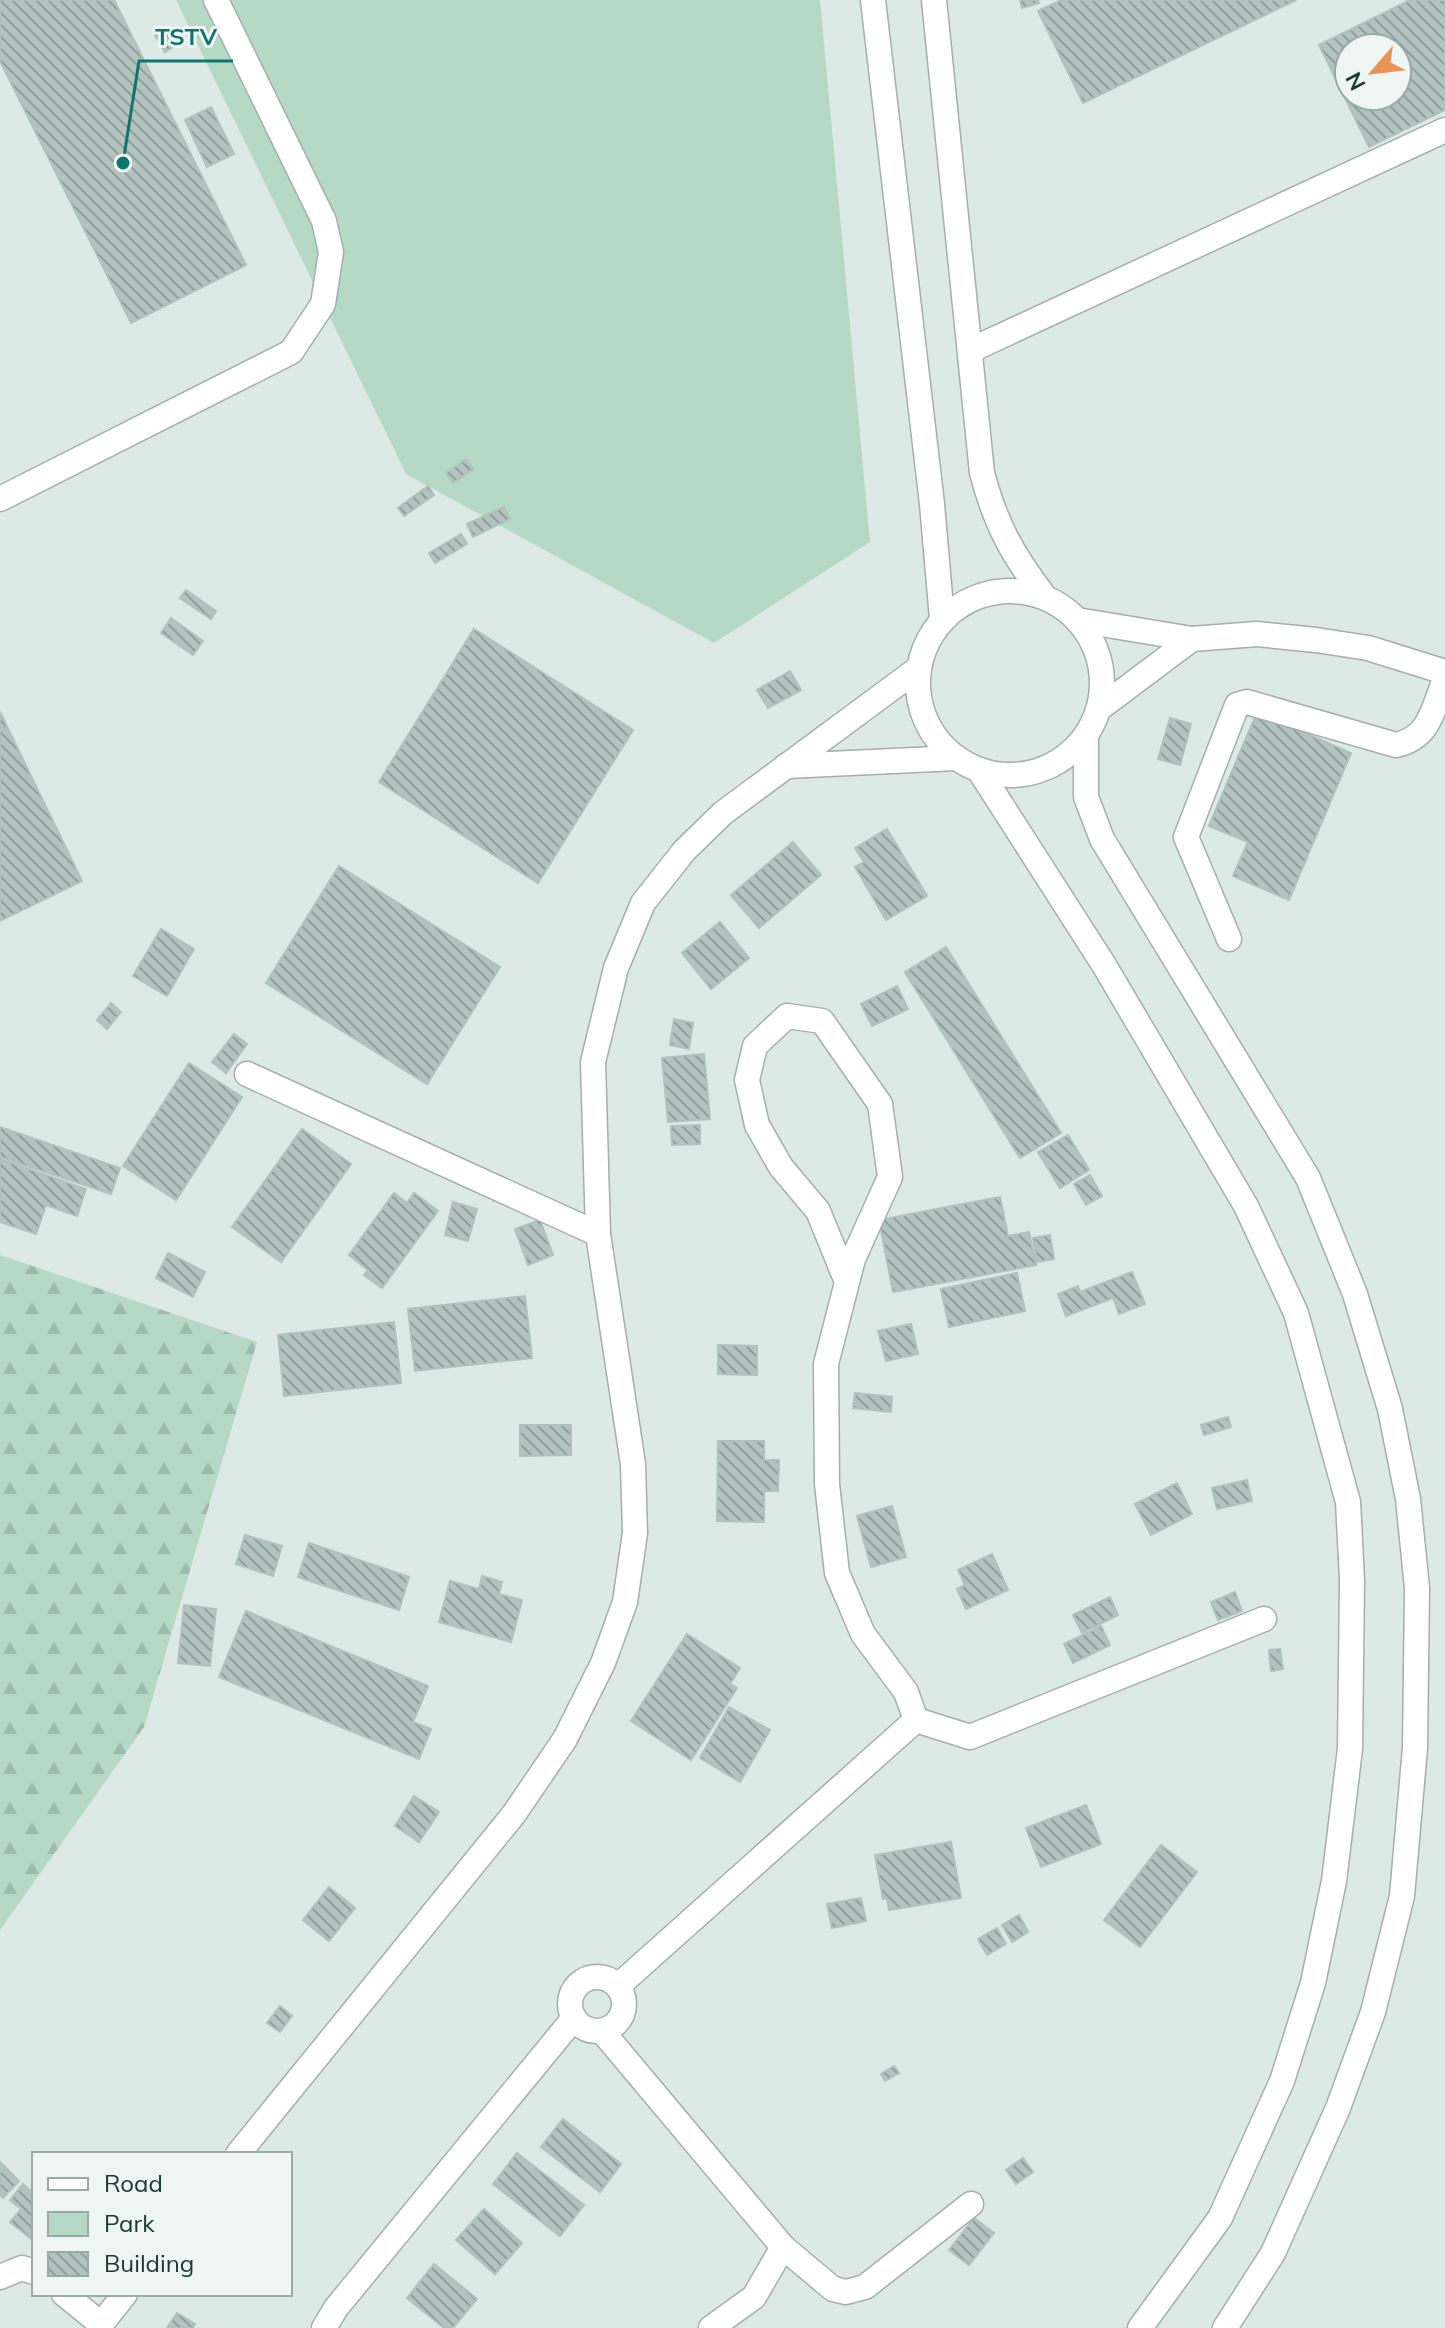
<svg xmlns="http://www.w3.org/2000/svg" width="1445" height="2328" font-family="Mulish,sans-serif">
<style>
.green{fill:#b6d9c5}
.forest{fill:url(#forest-firs)}
.building{fill:url(#building-back-hatch);stroke:#b0c2bd;stroke-width:2;fill-rule:evenodd}
.lines{fill:none;stroke-linecap:round;stroke-linejoin:round}
.minor-casing{stroke:#a1b0ac;stroke-width:27}
.minor{stroke:#fff;stroke-width:24}
.leader{fill:none;stroke:#0f766e;stroke-width:3}
.callout-dot{fill:#0f766e;stroke:#edf6f3;stroke-width:3}
.callout-label{font-size:24px;text-anchor:middle;font-weight:bold;fill:#0f766e;stroke:#edf6f3;stroke-width:6;stroke-linejoin:round;paint-order:stroke}
</style>
<defs>
<pattern id="forest-firs" width="22" height="20" patternUnits="userSpaceOnUse" patternTransform="scale(2)"><rect width="22" height="20" fill="#b6d9c5"/><path d="M5 1l3.5 6h-7zM16 11l3.5 6h-7z" fill="#9cbbaa"/></pattern>
<pattern id="building-back-hatch" width="6" height="6" patternUnits="userSpaceOnUse" patternTransform="scale(2)"><rect width="6" height="6" fill="#b3c3bf"/><path d="M-1 5l2 2M0 0l6 6M5-1l2 2" fill="none" stroke="#919f9c"/></pattern>
</defs>
<rect width="100%" height="100%" fill="#dde9e5"/>
<polygon class="green" points="176,0 820,0 870,542 714,643 406,474"/>
<polygon class="forest" points="0,1255 257,1342 144,1727 0,1930"/>
<g class="building">
<polygon points="0,0 114,0 246,265 131,323 0,61"/>
<polygon points="1020,0 1038,0 1039,3 1022,8"/>
<polygon points="1061,0 1296,0 1083,103 1038,11"/>
<path d="M1410 0H1445V110L1369 147 1319 45ZM1349 48H1397V96H1349Z"/>
<polygon points="166,28 176,45 165,52 155,35"/>
<polygon points="211,107 234,154 207,167 185,120"/>
<polygon points="466,459 473,469 453,483 446,473"/>
<polygon points="428,486 434,495 404,516 398,508"/>
<polygon points="504,507 510,519 473,537 467,524"/>
<polygon points="461,534 467,544 435,563 429,553"/>
<polygon points="186,590 216,611 211,619 180,598"/>
<polygon points="171,618 203,641 193,655 161,633"/>
<polygon points="474,629 633,730 538,883 379,782"/>
<polygon points="790,671 801,690 768,708 757,690"/>
<polygon points="0,712 82,881 0,921"/>
<polygon points="1257,712 1351,753 1289,900 1233,876 1248,842 1209,826"/>
<polygon points="1170,718 1191,724 1180,765 1158,759"/>
<polygon points="887,829 927,896 886,920 855,867 864,862 855,848"/>
<polygon points="793,842 821,875 759,928 731,895"/>
<polygon points="339,866 500,967 427,1084 266,983"/>
<polygon points="720,922 749,958 711,989 682,953"/>
<polygon points="161,929 194,949 167,996 133,976"/>
<polygon points="946,947 1061,1133 1020,1158 905,972"/>
<polygon points="897,986 908,1009 872,1026 861,1004"/>
<polygon points="111,1003 121,1012 107,1029 97,1020"/>
<polygon points="674,1019 693,1023 689,1049 670,1045"/>
<polygon points="234,1034 247,1044 226,1073 212,1062"/>
<polygon points="704,1054 710,1119 668,1122 662,1058"/>
<polygon points="189,1063 242,1097 176,1200 123,1166"/>
<polygon points="700,1125 700,1144 672,1145 671,1126"/>
<polygon points="0,1127 120,1168 111,1194 0,1157"/>
<polygon points="302,1129 351,1164 281,1262 232,1227"/>
<polygon points="1068,1135 1089,1170 1060,1188 1038,1152"/>
<polygon points="0,1159 86,1189 77,1216 46,1205 36,1234 0,1222"/>
<polygon points="1090,1175 1102,1196 1086,1205 1074,1184"/>
<polygon points="394,1193 407,1203 414,1193 438,1211 382,1288 364,1275 368,1270 349,1255"/>
<polygon points="1000,1197 1008,1236 1029,1232 1036,1265 893,1292 879,1220"/>
<polygon points="453,1202 477,1209 468,1241 445,1235"/>
<polygon points="540,1220 553,1255 528,1265 515,1229"/>
<polygon points="1050,1235 1054,1259 1037,1262 1033,1238"/>
<polygon points="168,1253 205,1272 193,1297 156,1278"/>
<polygon points="1132,1272 1145,1304 1119,1314 1113,1298 1066,1316 1058,1294 1078,1286 1080,1292"/>
<polygon points="1017,1273 1025,1311 949,1327 941,1289"/>
<polygon points="525,1296 532,1358 415,1371 408,1309"/>
<polygon points="394,1322 401,1383 284,1396 278,1335"/>
<polygon points="911,1324 918,1354 886,1361 878,1331"/>
<polygon points="718,1345 757,1346 757,1375 718,1374"/>
<polygon points="855,1393 892,1397 891,1412 853,1408"/>
<polygon points="1228,1417 1231,1427 1204,1435 1201,1425"/>
<polygon points="520,1425 571,1425 571,1455 520,1456"/>
<polygon points="718,1441 764,1441 764,1460 779,1460 778,1491 764,1491 764,1522 717,1521"/>
<polygon points="1247,1480 1252,1501 1217,1509 1212,1488"/>
<polygon points="1177,1483 1192,1514 1151,1535 1135,1504"/>
<polygon points="892,1506 906,1557 871,1567 857,1516"/>
<polygon points="245,1535 282,1546 273,1576 236,1564"/>
<polygon points="309,1543 409,1577 399,1610 298,1577"/>
<polygon points="992,1554 1008,1590 966,1609 957,1589 965,1585 958,1570"/>
<polygon points="482,1576 502,1582 499,1594 522,1600 511,1642 439,1622 450,1581 479,1589"/>
<polygon points="1235,1592 1242,1611 1218,1620 1211,1602"/>
<polygon points="1110,1597 1118,1615 1082,1633 1073,1615"/>
<polygon points="184,1605 216,1609 210,1666 178,1663"/>
<polygon points="246,1611 428,1686 413,1722 431,1729 419,1759 219,1677"/>
<polygon points="1101,1626 1110,1645 1073,1663 1064,1644"/>
<polygon points="687,1634 740,1668 730,1684 737,1688 691,1760 631,1721"/>
<polygon points="1280,1649 1283,1669 1271,1671 1269,1650"/>
<polygon points="729,1707 770,1730 740,1782 700,1758"/>
<polygon points="414,1796 439,1812 419,1842 395,1826"/>
<polygon points="1086,1805 1101,1844 1041,1867 1026,1828"/>
<polygon points="951,1842 961,1898 889,1910 887,1898 883,1899 875,1855"/>
<polygon points="1161,1845 1197,1872 1140,1947 1104,1920"/>
<polygon points="329,1887 355,1908 329,1941 303,1920"/>
<polygon points="861,1898 866,1921 832,1928 827,1904"/>
<polygon points="1019,1915 1028,1932 1012,1942 1002,1925"/>
<polygon points="997,1928 1006,1944 987,1955 978,1939"/>
<polygon points="280,2006 292,2016 280,2032 267,2023"/>
<polygon points="894,2066 899,2073 885,2081 881,2074"/>
<polygon points="563,2119 621,2164 600,2192 541,2147"/>
<polygon points="517,2153 584,2205 560,2236 493,2184"/>
<polygon points="1023,2158 1033,2172 1016,2184 1006,2170"/>
<polygon points="0,2162 19,2181 3,2198 0,2195"/>
<polygon points="23,2184 34,2194 34,2241 10,2222 21,2209 10,2200"/>
<polygon points="484,2209 522,2243 495,2274 456,2240"/>
<polygon points="974,2218 994,2233 969,2265 949,2250"/>
<polygon points="434,2264 477,2299 453,2328 444,2328 407,2298"/>
<polygon points="177,2313 195,2324 193,2328 167,2328"/>
</g>
<g class="lines">
<defs>
<g id="minor">
<polyline points="873,0 932,504 942,619"/>
<path d="M934 0 982 473C996 525 1012 554 1044 596"/>
<polyline points="971,350 1445,130"/>
<polyline points="0,499 291,352 323,304 331,252 324,221 216,0"/>
<circle cx="1010" cy="683" r="92"/>
<polyline points="1077,620 1192,639 1257,634 1316,640 1368,648 1445,672"/>
<polyline points="1100,708 1192,639"/>
<polyline points="1086,737 1086,797 1102,839 1308,1178 1355,1294 1390,1409 1408,1499 1417,1588 1415,1748 1402,1896 1373,2012 1338,2108 1273,2253 1225,2328"/>
<polyline points="786,766 957,758"/>
<polyline points="979,770 1104,965 1246,1206 1296,1313 1348,1502 1352,1580 1350,1749 1334,1881 1313,1983 1282,2081 1220,2218 1140,2328"/>
<path d="M1229 939 1186 837 1237 705 1247 702 1396 745C1430 738 1433 709 1445 679"/>
<polyline points="247,1074 598,1234"/>
<polyline points="916,1720 970,1737 1264,1619"/>
<circle cx="597" cy="2004" r="27"/>
<polyline points="618,1986 916,1720 906,1692 863,1634 837,1573 827,1484 826,1364 853,1259 890,1177 880,1104 822,1021 787,1016 755,1046 747,1080 757,1125 781,1167 818,1211 847,1282"/>
<polyline points="602,2031 783,2247 833,2289 846,2292 865,2287 971,2204"/>
<polyline points="238,2154 514,1814 565,1739 603,1663 625,1602 635,1533 633,1464 598,1234 593,1062 616,968 643,903 684,851 723,813 919,668"/>
<polyline points="0,2277 22,2268 34,2272"/>
<polyline points="64,2294 101,2324"/>
<polyline points="98,2328 125,2294"/>
<polyline points="324,2328 336,2308 574,2018"/>
<polyline points="711,2328 754,2297 783,2247"/>
</g>
</defs>
<use href="#minor" class="minor-casing"/>
<use href="#minor" class="minor"/>
</g>
<path class="leader" d="M123 163L139 61H233"/>
<circle class="callout-dot" cx="123" cy="163" r="8"/>
<g class="callout-label">
<text x="186" y="45">TSTV</text>
</g>
<rect x="32" y="2152" width="260" height="144" fill="#edf6f3" stroke="#9baaa7" stroke-width="2"/>
<rect x="48" y="2178" width="40" height="12" fill="#ffffff" stroke="#9baaa7" stroke-width="2"/>
<text x="104" y="2192" font-size="24" fill="#203734">Road</text>
<rect x="48" y="2212" width="40" height="24" fill="#b6d9c5" stroke="#9baaa7" stroke-width="2"/>
<text x="104" y="2232" font-size="24" fill="#203734">Park</text>
<rect x="48" y="2252" width="40" height="24" fill="url(#building-back-hatch)" stroke="#9baaa7" stroke-width="2"/>
<text x="104" y="2272" font-size="24" fill="#203734">Building</text>
<g transform="translate(1373 72) rotate(242)"><circle r="38" fill="#edf6f3" stroke="#9baaa7" stroke-width="2"/>
<path d="M0-6L14 30L0 20L-14 30Z" fill="#ec9358"/>
<text y="-12" font-size="22" font-weight="bold" text-anchor="middle" fill="#203734">N</text>
</g>
</svg>
